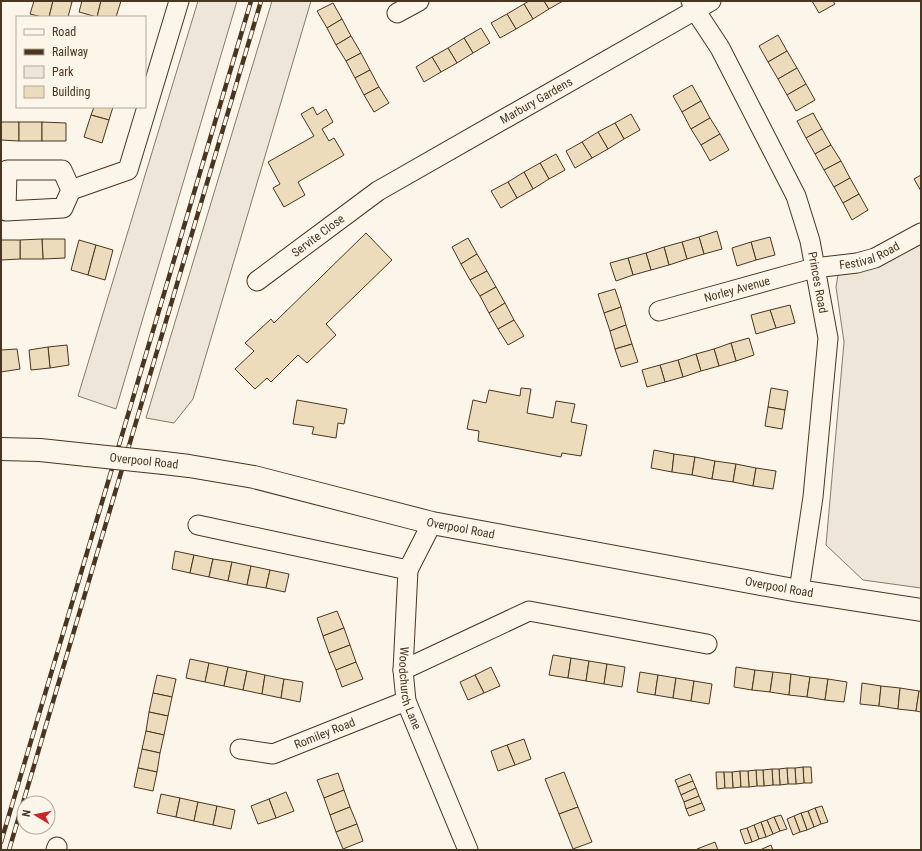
<svg xmlns="http://www.w3.org/2000/svg" width="922" height="851" font-family="'Roboto Condensed',sans-serif">
<style>
.green{fill:#ede6d9;stroke:#887966}
.building{fill:#ecdcbc;stroke:#4a3520}
.lines{fill:none;stroke-linecap:round;stroke-linejoin:round}
.street-casing{stroke:#4a3520;stroke-width:21}
.secondary-casing{stroke:#4a3520;stroke-width:24}
.street{stroke:#fbf6e9;stroke-width:19}
.secondary{stroke:#fbf6e9;stroke-width:22}
.rail-casing{stroke:#4a3520;stroke-width:4.5}
.rail{stroke:#fbf6e9;stroke-width:3;stroke-dasharray:9;stroke-linecap:butt}
.secondary-bridge-casing{stroke:#4a3520;stroke-width:24;stroke-linecap:butt}
.secondary-bridge{stroke:#fbf6e9;stroke-width:22}
.labels{text-anchor:middle;stroke-width:3;stroke-linejoin:round;paint-order:stroke}
.street-label{font-size:12px;fill:#4a3520;stroke:#fbf6e9}
</style>
<rect width="100%" height="100%" fill="#fbf6e9"/>
<g class="green">
<polygon points="198,1 237,1 116,409 78,396"/>
<polygon points="272,1 311,1 193,399 174,423 146,418"/>
<polygon points="921,241 921,588 863,580 826,545 844,342 836,287 838,275 871,269"/>
</g>
<g class="building">
<polygon points="34,1 53,1 49,17 42,17 30,14"/>
<polygon points="53,1 68,1 72,2 68,17 49,17"/>
<polygon points="82,1 101,1 97,17 79,12"/>
<polygon points="101,1 121,1 116,17 97,17"/>
<polygon points="529,1 544,1 549,9 533,19 524,4"/>
<polygon points="544,1 563,1 549,9"/>
<polygon points="812,1 833,1 835,4 819,13"/>
<polygon points="333,3 342,19 327,28 317,11"/>
<polygon points="524,4 533,19 516,29 507,14"/>
<polygon points="507,14 516,29 500,38 491,23"/>
<polygon points="342,19 351,36 336,45 327,28"/>
<polygon points="481,28 490,43 473,53 464,38"/>
<polygon points="778,35 787,51 768,62 759,46"/>
<polygon points="351,36 361,53 346,61 336,45"/>
<polygon points="464,38 473,53 457,63 448,48"/>
<polygon points="448,48 457,63 441,72 432,57"/>
<polygon points="787,51 797,68 778,79 768,62"/>
<polygon points="361,53 370,70 355,78 346,61"/>
<polygon points="432,57 441,72 424,82 416,67"/>
<polygon points="797,68 806,84 787,95 778,79"/>
<polygon points="370,70 379,87 364,95 355,78"/>
<polygon points="806,84 815,100 796,111 787,95"/>
<polygon points="692,85 701,101 682,112 673,96"/>
<polygon points="379,87 389,103 374,112 364,95"/>
<polygon points="701,101 710,118 691,129 682,112"/>
<polygon points="94,107 113,107 109,120 91,115"/>
<polygon points="313,107 317,115 326,109 333,122 322,129 329,141 334,138 344,155 298,182 305,195 284,207 273,188 280,184 268,162 314,136 301,114"/>
<polygon points="813,113 822,129 806,138 797,121"/>
<polygon points="631,114 640,130 624,139 615,123"/>
<polygon points="91,115 109,120 102,143 84,137"/>
<polygon points="710,118 720,134 701,145 691,129"/>
<polygon points="1,122 19,122 19,141 1,140"/>
<rect x="19" y="122" width="23" height="19"/>
<polygon points="42,122 66,123 66,141 42,141"/>
<polygon points="615,123 624,139 608,149 598,132"/>
<polygon points="822,129 831,145 815,154 806,138"/>
<polygon points="598,132 608,149 592,158 582,142"/>
<polygon points="720,134 729,150 710,161 701,145"/>
<polygon points="582,142 592,158 575,168 566,151"/>
<polygon points="831,145 841,161 824,170 815,154"/>
<polygon points="556,154 565,170 549,179 540,163"/>
<polygon points="841,161 850,178 834,187 824,170"/>
<polygon points="540,163 549,179 533,189 524,172"/>
<polygon points="524,172 533,189 517,198 508,182"/>
<polygon points="921,175 921,191 914,179"/>
<polygon points="850,178 859,194 843,203 834,187"/>
<polygon points="508,182 517,198 501,208 491,191"/>
<polygon points="859,194 868,210 852,220 843,203"/>
<polygon points="717,231 722,249 704,254 699,237"/>
<polygon points="366,233 392,260 326,324 336,335 307,363 298,355 271,382 267,378 255,389 235,369 254,351 245,343 271,319 274,323"/>
<polygon points="699,237 704,254 687,259 682,242"/>
<polygon points="770,237 775,255 756,260 751,242"/>
<polygon points="468,238 477,254 461,264 452,247"/>
<polygon points="42,239 65,239 65,258 43,259"/>
<polygon points="42,239 43,259 20,259 20,240"/>
<polygon points="1,240 20,240 20,259 1,260"/>
<polygon points="79,240 96,245 88,275 71,270"/>
<polygon points="682,242 687,259 669,265 664,247"/>
<polygon points="751,242 756,260 737,266 732,248"/>
<polygon points="96,245 113,250 105,280 88,275"/>
<polygon points="664,247 669,265 651,270 646,253"/>
<polygon points="646,253 651,270 633,275 628,258"/>
<polygon points="477,254 487,271 470,280 461,264"/>
<polygon points="628,258 633,275 616,281 610,263"/>
<polygon points="487,271 496,287 480,296 470,280"/>
<polygon points="496,287 505,303 489,313 480,296"/>
<polygon points="615,289 621,307 604,313 598,294"/>
<polygon points="505,303 514,320 498,329 489,313"/>
<polygon points="790,305 795,323 776,328 770,310"/>
<polygon points="621,307 626,325 610,331 604,313"/>
<polygon points="770,310 776,328 756,334 751,315"/>
<polygon points="514,320 524,336 508,345 498,329"/>
<polygon points="626,325 632,344 615,349 610,331"/>
<polygon points="749,338 754,355 736,361 731,343"/>
<polygon points="731,343 736,361 719,366 714,349"/>
<polygon points="632,344 638,362 621,367 615,349"/>
<polygon points="67,345 69,365 50,368 48,347"/>
<polygon points="48,347 50,368 31,370 29,350"/>
<polygon points="17,349 20,369 1,372 1,350"/>
<polygon points="714,349 719,366 701,371 696,354"/>
<polygon points="696,354 701,371 683,377 678,360"/>
<polygon points="678,360 683,377 665,382 660,365"/>
<polygon points="660,365 665,382 647,387 642,370"/>
<polygon points="521,388 531,389 527,413 553,418 556,401 575,404 571,422 587,425 581,456 562,453 561,457 478,441 479,431 467,429 473,400 486,403 489,390 520,396"/>
<polygon points="771,388 788,391 785,410 768,407"/>
<polygon points="297,400 347,409 344,424 338,423 336,438 312,434 314,427 293,424"/>
<polygon points="768,407 785,410 782,429 765,426"/>
<polygon points="654,450 674,454 672,472 651,468"/>
<polygon points="674,454 695,457 692,475 672,472"/>
<polygon points="695,457 715,461 712,479 692,475"/>
<polygon points="715,461 736,464 733,482 712,479"/>
<polygon points="736,464 756,468 753,486 733,482"/>
<polygon points="756,468 776,471 773,489 753,486"/>
<polygon points="175,551 194,555 190,573 172,569"/>
<polygon points="194,555 213,559 209,577 190,573"/>
<polygon points="213,559 232,562 228,581 209,577"/>
<polygon points="232,562 251,566 247,585 228,581"/>
<polygon points="251,566 270,570 266,588 247,585"/>
<polygon points="270,570 289,574 285,592 266,588"/>
<polygon points="337,611 344,628 323,636 317,618"/>
<polygon points="344,628 350,645 329,653 323,636"/>
<polygon points="350,645 356,662 336,670 329,653"/>
<polygon points="553,655 571,658 568,678 549,675"/>
<polygon points="571,658 589,661 586,681 568,678"/>
<polygon points="190,659 209,663 205,682 186,678"/>
<polygon points="589,661 607,664 604,684 586,681"/>
<polygon points="356,662 363,679 342,687 336,670"/>
<polygon points="209,663 228,667 224,686 205,682"/>
<polygon points="607,664 625,667 622,687 604,684"/>
<polygon points="228,667 247,671 243,690 224,686"/>
<polygon points="491,667 500,686 484,693 475,675"/>
<polygon points="736,667 755,670 752,690 734,687"/>
<polygon points="755,670 773,672 770,692 752,690"/>
<polygon points="247,671 265,675 262,694 243,690"/>
<polygon points="640,672 658,675 655,695 637,692"/>
<polygon points="773,672 791,674 789,695 770,692"/>
<polygon points="791,674 810,677 807,697 789,695"/>
<polygon points="157,675 176,679 172,697 153,693"/>
<polygon points="265,675 284,679 281,698 262,694"/>
<polygon points="475,675 484,693 468,700 460,682"/>
<polygon points="658,675 676,678 673,698 655,695"/>
<polygon points="810,677 828,679 825,700 807,697"/>
<polygon points="676,678 694,681 691,701 673,698"/>
<polygon points="284,679 303,682 300,702 281,698"/>
<polygon points="828,679 847,682 844,702 825,700"/>
<polygon points="694,681 712,684 709,704 691,701"/>
<polygon points="862,683 881,686 879,706 860,704"/>
<polygon points="881,686 900,688 898,709 879,706"/>
<polygon points="900,688 919,691 916,711 898,709"/>
<polygon points="919,691 921,691 921,712 916,711"/>
<polygon points="153,693 172,697 168,716 149,712"/>
<polygon points="149,712 168,716 164,735 146,731"/>
<polygon points="146,731 164,735 160,753 142,749"/>
<polygon points="524,739 531,759 515,765 507,745"/>
<polygon points="507,745 515,765 498,771 491,751"/>
<polygon points="142,749 160,753 157,772 138,768"/>
<polygon points="803,767 811,767 812,783 804,783"/>
<polygon points="803,767 804,783 796,784 795,768"/>
<polygon points="138,768 157,772 153,791 134,787"/>
<polygon points="787,768 795,768 796,784 788,784"/>
<polygon points="787,768 788,784 780,785 779,769"/>
<polygon points="772,769 779,769 780,785 773,785"/>
<polygon points="772,769 773,785 764,786 763,770"/>
<polygon points="756,770 763,770 764,786 757,786"/>
<polygon points="756,770 757,786 749,787 748,771"/>
<polygon points="740,771 741,787 733,788 732,772"/>
<polygon points="740,771 748,771 749,787 741,787"/>
<polygon points="564,772 578,807 559,814 545,779"/>
<polygon points="716,772 724,772 725,788 717,789"/>
<polygon points="724,772 732,772 733,788 725,788"/>
<polygon points="338,773 344,790 324,798 317,780"/>
<polygon points="690,774 693,781 678,787 675,780"/>
<polygon points="693,781 696,788 681,795 678,787"/>
<polygon points="696,788 699,796 684,802 681,795"/>
<polygon points="344,790 350,807 330,815 324,798"/>
<polygon points="286,792 294,811 276,818 269,799"/>
<polygon points="161,794 180,798 176,817 157,813"/>
<polygon points="699,796 702,803 686,809 684,802"/>
<polygon points="180,798 198,802 194,821 176,817"/>
<polygon points="269,799 276,818 258,824 251,806"/>
<polygon points="198,802 217,806 213,825 194,821"/>
<polygon points="702,803 705,810 689,816 686,809"/>
<polygon points="217,806 235,810 231,829 213,825"/>
<polygon points="822,806 828,822 821,824 815,808"/>
<polygon points="350,807 357,824 336,832 330,815"/>
<polygon points="578,807 592,842 573,849 559,814"/>
<polygon points="815,808 821,824 814,827 808,811"/>
<polygon points="808,811 814,827 807,830 801,813"/>
<polygon points="801,813 807,830 800,832 794,816"/>
<polygon points="781,815 787,829 780,831 774,817"/>
<polygon points="794,816 800,832 793,835 787,819"/>
<polygon points="774,817 780,831 773,834 767,820"/>
<polygon points="767,820 773,834 766,837 761,822"/>
<polygon points="761,822 766,837 759,839 754,825"/>
<polygon points="357,824 363,841 343,849 336,832"/>
<polygon points="754,825 759,839 752,842 747,828"/>
<polygon points="747,828 752,842 745,844 740,830"/>
<polygon points="715,842 718,850 698,850 697,849"/>
<polygon points="771,845 773,850 760,850"/>
</g>
<g class="lines">
<defs>
<g id="street">
<path id="s1" d="M691 1 695 10 720 48 796 196 810 241 828 338 813 497 799 591"/>
<polyline points="397,13 419,1"/>
<polygon points="7,170 62,170 71,190 63,208 6,211"/>
<polyline points="71,190 128,170 179,1"/>
<path id="s2" d="M257 281 378 191 711 1"/>
<path id="s3" d="M659 311 814 268 857 263 875 258 921 233"/>
<path id="s4" d="M432 523 408 570 403 670 406 701 468 850"/>
<polyline points="198,525 408,570"/>
<polyline points="403,670 529,611 707,644"/>
<path id="s5" d="M240 749 273 754 406 701"/>
<polyline points="56,850 57,847"/>
</g>
<g id="secondary">
<polyline points="1,449 40,450 87,455"/>
<path id="s6" d="M164 463 189 466 254 477 432 523 799 591 921 610"/>
</g>
</defs>
<use href="#street" class="street-casing"/>
<use href="#secondary" class="secondary-casing"/>
<use href="#street" class="street"/>
<use href="#secondary" class="secondary"/>
<defs>
<g id="rail">
<polyline points="1,842 251,1"/>
<polyline points="9,850 261,1"/>
</g>
</defs>
<use href="#rail" class="rail-casing"/>
<use href="#rail" class="rail"/>
<defs>
<polyline id="secondary-bridge" points="87,455 164,463"/>
</defs>
<use href="#secondary-bridge" class="secondary-bridge-casing"/>
<use href="#secondary-bridge" class="secondary-bridge"/>
</g>
<g class="labels">
<g class="street-label">
<text dy="4" stroke="none"><textPath href="#s2" startOffset="333">Marbury Gardens</textPath></text>
<text dy="4" stroke="none"><textPath href="#s2" startOffset="76">Servite Close</textPath></text>
<text dy="4" stroke="none"><textPath href="#s3" startOffset="218">Festival Road</textPath></text>
<text dy="4" stroke="none"><textPath href="#s1" startOffset="311">Princes Road</textPath></text>
<text dy="4" stroke="none"><textPath href="#s3" startOffset="81">Norley Avenue</textPath></text>
<text transform="translate(144 461) rotate(6)" y="4">Overpool Road</text>
<text dy="4" stroke="none"><textPath href="#s6" startOffset="304">Overpool Road</textPath></text>
<text dy="4" stroke="none"><textPath href="#s6" startOffset="628">Overpool Road</textPath></text>
<text dy="4" stroke="none"><textPath href="#s4" startOffset="172">Woodchurch Lane</textPath></text>
<text dy="4" stroke="none"><textPath href="#s5" startOffset="89">Romiley Road</textPath></text>
</g>
</g>
<rect width="922" height="851" fill="none" stroke="#4a3520" stroke-width="4"/>
<rect x="16" y="16" width="130" height="92" fill="#fbf6e9" stroke="#b4a999"/>
<rect x="24" y="29" width="20" height="6" fill="#fbf6e9" stroke="#b4a999"/>
<text x="52" y="36" font-size="12" fill="#4a3520">Road</text>
<rect x="24" y="49" width="20" height="6" fill="#4a3520" stroke="#b4a999"/>
<text x="52" y="56" font-size="12" fill="#4a3520">Railway</text>
<rect x="24" y="66" width="20" height="12" fill="#ede6d9" stroke="#b4a999"/>
<text x="52" y="76" font-size="12" fill="#4a3520">Park</text>
<rect x="24" y="86" width="20" height="12" fill="#ecdcbc" stroke="#b4a999"/>
<text x="52" y="96" font-size="12" fill="#4a3520">Building</text>
<g transform="translate(36 815) rotate(280)"><circle r="19" fill="#fbf6e9" stroke="#b4a999"/>
<path d="M0-3L7 15L0 10L-7 15Z" fill="#c62828"/>
<text y="-6" font-size="11" font-weight="bold" text-anchor="middle" fill="#4a3520">N</text>
</g>
</svg>
